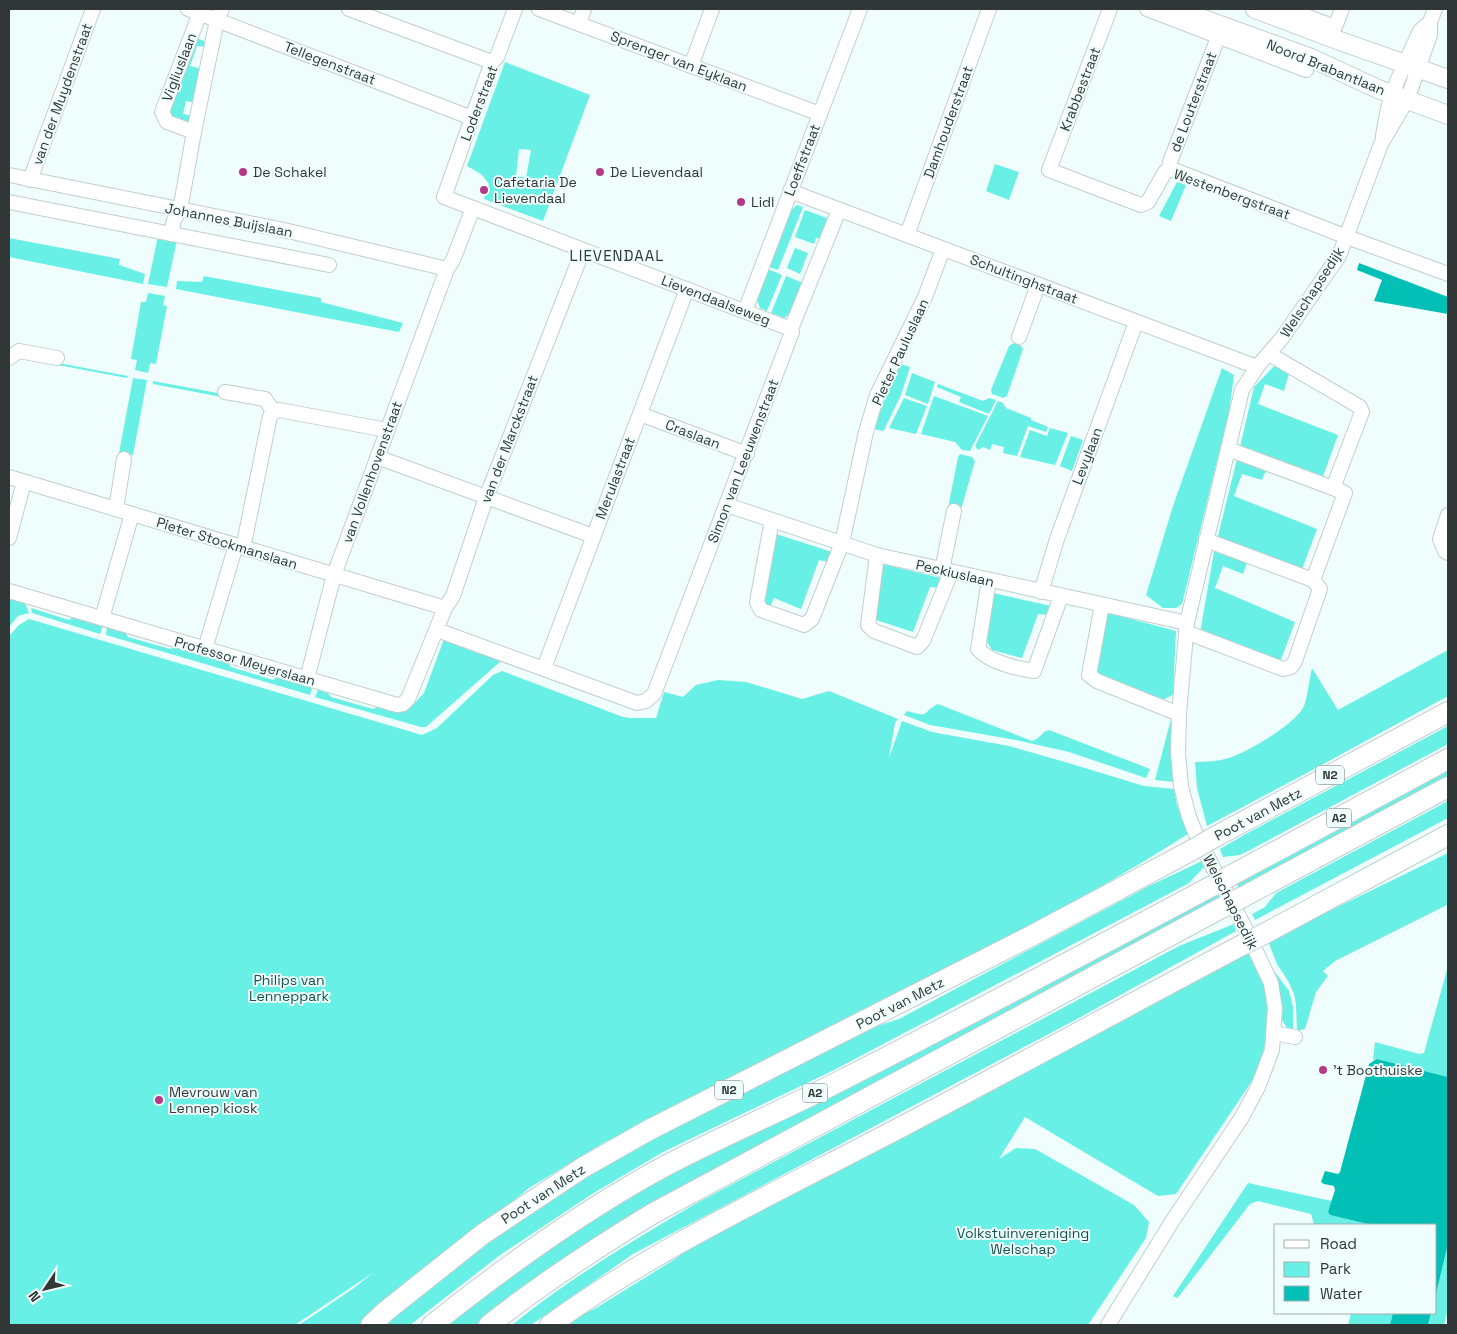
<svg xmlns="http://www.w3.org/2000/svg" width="1457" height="1334" font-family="'Space Grotesk',sans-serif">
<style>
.green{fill:#68f0e6;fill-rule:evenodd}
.water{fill:#02c0b6}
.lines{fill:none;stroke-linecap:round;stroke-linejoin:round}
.minor-casing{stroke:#c0cfcd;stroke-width:16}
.major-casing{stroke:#c0cfcd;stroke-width:20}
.highway-casing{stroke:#c0cfcd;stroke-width:22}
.minor{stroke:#fff;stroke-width:14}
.major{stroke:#fff;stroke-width:18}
.highway{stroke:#fff;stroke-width:20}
.highway-bridge-casing{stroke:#c0cfcd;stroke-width:22;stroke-linecap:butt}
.highway-bridge{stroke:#fff;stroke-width:20}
.poi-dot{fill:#b53988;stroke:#effefc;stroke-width:2}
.labels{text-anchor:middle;stroke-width:4;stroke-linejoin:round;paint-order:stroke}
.shield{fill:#effefc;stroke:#6a7371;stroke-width:1}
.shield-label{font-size:12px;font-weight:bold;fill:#313736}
.street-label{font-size:14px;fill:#313736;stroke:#effefc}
.poi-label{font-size:14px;fill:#313736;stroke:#effefc;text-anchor:start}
.park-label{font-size:14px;fill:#12524e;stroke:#effefc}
.neighbourhood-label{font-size:15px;letter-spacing:1px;fill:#2d3937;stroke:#effefc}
</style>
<rect width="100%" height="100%" fill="#effefc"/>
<g class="green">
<polygon points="199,39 204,41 207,47 197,46 190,66 202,69 195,103 186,101 183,114 193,116 190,121 185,123 173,119 168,111 196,40"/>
<path d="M505 62 590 95 543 221 484 199 489 184 481 174 467 166ZM519 149 531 150 526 178 516 176Z"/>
<polygon points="995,164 1019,172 1009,200 986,191"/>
<polygon points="1177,182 1186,185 1171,221 1159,216"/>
<polygon points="797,205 803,207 778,270 769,267 789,212"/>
<polygon points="805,210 827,218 820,239 816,238 814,244 795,237"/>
<polygon points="158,236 177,240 167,287 148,284"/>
<polygon points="9,238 120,259 119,265 145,274 143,284 9,257"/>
<polygon points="795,248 808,253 800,274 787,268"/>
<polygon points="768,269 782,275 767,311 760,308 757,300"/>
<polygon points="204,276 321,298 321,302 403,323 399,332 176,289 177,281 202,282"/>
<path d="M786 276 803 283C799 295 796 311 784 318L771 313Z"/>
<polygon points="148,293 165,296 163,305 167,306 156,364 150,363 148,373 135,370 137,360 131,359 141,302 146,302"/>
<polygon points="1014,343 1021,346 1023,349 1007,396 1003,398 992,394 991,390 1009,346"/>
<polygon points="58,363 128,376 127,378 58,365"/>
<polygon points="898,363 910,367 901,395 884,430 882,431 874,429"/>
<polygon points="1276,364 1290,370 1284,391 1265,384 1258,404 1338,435 1322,479 1239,451 1254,387"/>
<polygon points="1222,368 1234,375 1229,412 1182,604 1176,608 1163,608 1146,595 1173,506"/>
<polygon points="912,373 935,382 928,404 905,395"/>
<polygon points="133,378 147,380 133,455 119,453"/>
<polygon points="153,381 223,394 222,397 153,384"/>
<polygon points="938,384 983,401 989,398 996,400 989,414 959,402 961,397 937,387"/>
<polygon points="934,396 988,416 970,451 962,450 955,442 921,434"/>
<polygon points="904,398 927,406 916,434 889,428"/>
<polygon points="998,401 1003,403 1006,408 1031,418 1031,420 1048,427 1046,432 1028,426 1017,456 1003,453 1004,447 992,444 990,450 983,447 978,450 975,446"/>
<polygon points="1050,428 1068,433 1055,465 1020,457 1030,430 1047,436"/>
<polygon points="1071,436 1083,440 1072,471 1060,466"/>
<polygon points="960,454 972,457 975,461 962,506 960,508 950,506 949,503 958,457"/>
<polygon points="1237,459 1267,468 1262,480 1242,474 1234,496 1317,529 1301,572 1217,540"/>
<polygon points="776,534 832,552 828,562 819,560 801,609 774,598 770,607 765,605 762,597"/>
<polygon points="1217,550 1248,560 1243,574 1223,566 1215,588 1295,622 1279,665 1200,633 1214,552"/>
<polygon points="882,564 941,578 942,581 940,588 930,587 913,632 873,619"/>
<polygon points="993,593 1051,606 1049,615 1038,614 1022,658 992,650 984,637"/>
<polygon points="9,599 25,603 29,613 18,616 9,627"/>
<polygon points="31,608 69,620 73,617 103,626 100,634 32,613"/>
<polygon points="1105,612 1176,631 1173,695 1160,701 1096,677 1094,671"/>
<path d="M29 619 422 735 437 728 493 675 502 671 623 717 630 718H656L664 692 683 697 696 685 718 680 746 682 802 699 829 691 898 719 895 723 889 758 902 721 932 732 1009 746 1065 762 1144 786 1174 789 1177 805 1188 834C1015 943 829 1031 647 1124L605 1142 529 1188 364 1325H299L354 1288 374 1272 295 1325H9V636L19 625Z"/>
<polygon points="107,627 126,633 128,637 170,649 176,647 228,663 231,667 273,680 277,677 312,688 310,695 106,635"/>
<polygon points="444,639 449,639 501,661 426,727 421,727 315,697 318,690 328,693 331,697 373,709 377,707 395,712 402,712 409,709 424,693"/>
<path d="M1448 650V696L1318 767 1207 826 1197 788 1195 762C1207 762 1218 761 1229 758 1248 752 1296 724 1304 706 1308 695 1309 680 1312 668L1338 710Z"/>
<path d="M938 704 1032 741C1040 739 1042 731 1049 730L1150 769 1146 778 1069 752 1016 740 930 725 904 715 907 711C932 718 920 713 938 704Z"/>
<polygon points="1173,718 1172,755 1174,782 1155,780 1171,719"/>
<polygon points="1448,726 1448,744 1252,849 1240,855 1223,857 1220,849 1244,835"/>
<polygon points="1448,768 1448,778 1239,889 1235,881"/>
<polygon points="1448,801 1448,818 1255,920 1252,914 1265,907 1276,893"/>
<polygon points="1448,853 1448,907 1447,905 1335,961 1323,971 1328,976 1316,992 1305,1029 1297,1031 1296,1005 1294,994 1288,981 1277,964 1268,941"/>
<polygon points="1202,861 1205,866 1189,883 1157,900 830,1072 663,1152 592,1194 500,1255 410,1325 381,1325 488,1239 581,1176 653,1136 864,1030 899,1019 1149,886"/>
<polygon points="1217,892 1221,898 524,1286 476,1325 446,1325 512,1272 602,1211 672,1172"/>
<path d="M1234 924 1236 931 1077 1019 633 1254 531 1325H512C569 1279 632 1241 695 1204L1179 946Z"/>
<path d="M1249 952C1255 965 1263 979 1266 993 1271 1020 1266 1046 1258 1072L1176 1194 1158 1196 1025 1117 999 1159 1016 1148 1035 1149 1134 1205 1149 1222 1146 1238 1088 1325H560L596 1308 675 1259 704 1237Z"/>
<polygon points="1266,960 1289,991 1293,1007 1293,1031 1288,1030 1280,1016"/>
<polygon points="1448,966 1448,1077 1377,1059 1373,1061 1375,1042 1419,1054 1424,1053"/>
<polygon points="1248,1183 1332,1201 1328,1212 1330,1215 1372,1225 1314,1225 1311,1214 1258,1201 1250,1204 1180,1295 1177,1298 1173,1296"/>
<polygon points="1448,1244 1448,1309 1444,1325 1428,1325 1431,1313 1436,1313 1436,1294"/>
<polygon points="1351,1313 1393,1313 1390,1325 1348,1325"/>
</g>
<g class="water">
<polygon points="1359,263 1448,297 1448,314 1374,301 1382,280 1357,270"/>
<polygon points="1377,1059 1448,1077 1448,1244 1436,1294 1436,1225 1372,1225 1330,1215 1328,1212 1335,1190 1334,1186 1324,1184 1321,1182 1325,1171 1338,1174 1340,1172 1369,1064"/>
<polygon points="1393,1313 1431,1313 1428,1325 1390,1325"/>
</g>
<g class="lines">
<defs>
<g id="minor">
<polyline points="188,9 472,118"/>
<polyline points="349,9 492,62"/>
<polyline points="515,9 497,57 492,62 444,197 791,329"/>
<polyline points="539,9 820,114"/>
<polyline points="1110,9 1049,170 1141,205 1148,202 1165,172 1169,170"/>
<polyline points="1147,9 1306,70"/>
<polyline points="1287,9 1335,27 1342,9"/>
<polyline points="579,24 584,9"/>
<polyline points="691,66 712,9"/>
<polyline points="194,132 167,122 162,112 200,13"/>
<polyline points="1383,136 1388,108 1398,79 1420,31 1430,22 1435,9"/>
<polyline points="1169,170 1174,170 1347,237 1448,274"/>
<polyline points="1169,170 1170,162 1219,35"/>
<polyline points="9,175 284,230 447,269"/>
<polyline points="30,180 93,9"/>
<polyline points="790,191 1257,367"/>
<polyline points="9,202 329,265"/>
<polyline points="171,234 174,220 180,210 194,132 217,20 222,9"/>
<polyline points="907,235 989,9"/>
<polyline points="745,311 860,9"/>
<polyline points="1019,337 1038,285"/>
<polyline points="9,358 19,351 57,358"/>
<polyline points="225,392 265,399 274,412 279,410 387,430"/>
<polyline points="640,414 747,454"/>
<polyline points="1228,449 1333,488"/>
<polyline points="377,457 593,536"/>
<polyline points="9,477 445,608"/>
<polyline points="727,505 877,555 1187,623"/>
<polyline points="116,509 124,459"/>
<polyline points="1448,515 1440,539 1445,551 1448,553"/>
<polyline points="772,520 757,602 761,610 804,625 812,619 842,543 866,432 877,395 925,297 943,249"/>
<polyline points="9,538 24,482"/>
<polyline points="1206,540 1313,580"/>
<polyline points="243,548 270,416 274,412"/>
<polyline points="877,555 868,625 874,631 917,647 923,641 951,572"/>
<polyline points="942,570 954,511"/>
<path d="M989 580 978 649C991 663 1015 668 1034 671L1061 596"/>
<polyline points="9,591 397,705 403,704 408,699 445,608 453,596 486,498 583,250"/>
<polyline points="1041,592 1057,539 1136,322"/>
<polyline points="1102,605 1089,675 1097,681 1179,714"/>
<polyline points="102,618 132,514"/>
<polyline points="437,630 637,703 646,701 654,694 792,332 791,329 839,210"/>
<polyline points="1186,632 1283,669 1291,667 1295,661 1320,589 1313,580 1345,493 1333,488 1362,412 1360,407 1269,354"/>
<polyline points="205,649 236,545"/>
<polyline points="544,668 687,289"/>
<polyline points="307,679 334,575 447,269 453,260 473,208"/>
<polyline points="1274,1033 1295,1037"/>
<polyline points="1108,1325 1173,1220 1242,1117 1258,1087 1272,1050 1275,1008 1271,983 1243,924 1197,837 1189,817 1181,786 1178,753 1179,714 1187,623 1228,449 1242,390 1257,367 1282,338 1339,256 1381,144 1407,100 1430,35 1430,22"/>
</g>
<g id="major">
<polyline points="1176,9 1311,58 1378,89 1448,115"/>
<polyline points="1255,9 1340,41 1448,79"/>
</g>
<g id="highway">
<polyline points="1211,839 1448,712"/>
<polyline points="1230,876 1448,759"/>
<polyline points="1241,898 1448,787"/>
<polyline points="1262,935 1448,835"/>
<polyline points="371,1325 386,1311 483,1234 582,1168 649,1130 1033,935 1194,849"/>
<path d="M432 1325C506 1266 583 1210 667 1165 724 1135 784 1110 842 1080 966 1017 1090 951 1214 885"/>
<path d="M489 1325C541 1284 596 1248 652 1214L1225 906"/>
<path d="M550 1325C653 1250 769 1196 882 1137 1003 1074 1123 1008 1244 944"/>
</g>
</defs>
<use href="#minor" class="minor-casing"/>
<use href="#major" class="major-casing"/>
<use href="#highway" class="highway-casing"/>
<use href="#minor" class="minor"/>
<use href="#major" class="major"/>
<use href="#highway" class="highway"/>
<defs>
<g id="highway-bridge">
<polyline points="1194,849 1211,839"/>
<polyline points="1214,885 1230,876"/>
<polyline points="1225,906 1241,898"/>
<polyline points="1244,944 1262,935"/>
</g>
</defs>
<use href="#highway-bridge" class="highway-bridge-casing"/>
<use href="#highway-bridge" class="highway-bridge"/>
</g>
<g class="poi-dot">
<circle cx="243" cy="172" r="5"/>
<circle cx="600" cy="172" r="5"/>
<circle cx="484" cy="190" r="5"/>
<circle cx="741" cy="202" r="5"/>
<circle cx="1323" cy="1070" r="5"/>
<circle cx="159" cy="1100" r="5"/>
</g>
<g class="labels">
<g class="shield">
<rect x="1316" y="765.5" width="28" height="19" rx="4"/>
<rect x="1326.5" y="808.5" width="25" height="19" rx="4"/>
<rect x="715" y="1080.5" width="28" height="19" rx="4"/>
<rect x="802.5" y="1083.5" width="25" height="19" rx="4"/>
</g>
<g class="shield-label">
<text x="1330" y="779">N2</text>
<text x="1339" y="822">A2</text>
<text x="729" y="1094">N2</text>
<text x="815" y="1097">A2</text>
</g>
<g class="street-label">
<text transform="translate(679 61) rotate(21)" y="5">Sprenger van Eyklaan</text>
<text transform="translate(330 63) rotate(21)" y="5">Tellegenstraat</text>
<text transform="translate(179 67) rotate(-69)" y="5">Vigliuslaan</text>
<text transform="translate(1326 67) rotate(22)" y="5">Noord Brabantlaan</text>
<text transform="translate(1080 89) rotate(-69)" y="5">Krabbestraat</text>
<text transform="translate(62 94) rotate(-70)" y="5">van der Muydenstraat</text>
<text transform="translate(1193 102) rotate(-69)" y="5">de Louterstraat</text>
<text transform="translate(479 103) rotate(-69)" y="5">Loderstraat</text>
<text transform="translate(948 122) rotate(-70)" y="5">Damhouderstraat</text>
<text transform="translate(802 160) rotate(-69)" y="5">Loeffstraat</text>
<text transform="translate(1232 194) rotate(20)" y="5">Westenbergstraat</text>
<text transform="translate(229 220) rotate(11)" y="5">Johannes Buijslaan</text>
<text transform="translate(1024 279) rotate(21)" y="5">Schultinghstraat</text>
<text transform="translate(1312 292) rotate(-57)" y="5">Welschapsedijk</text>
<text transform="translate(716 300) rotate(21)" y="5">Lievendaalseweg</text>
<text transform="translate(900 352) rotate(-65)" y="5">Pieter Pauluslaan</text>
<text transform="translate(693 434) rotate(21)" y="5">Craslaan</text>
<text transform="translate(509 439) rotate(-69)" y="5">van der Marckstraat</text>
<text transform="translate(1087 456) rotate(-69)" y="5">Levylaan</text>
<text transform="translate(743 461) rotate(-69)" y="5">Simon van Leeuwenstraat</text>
<text transform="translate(372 472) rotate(-70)" y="5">van Vollenhovenstraat</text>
<text transform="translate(615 478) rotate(-69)" y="5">Merulastraat</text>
<text transform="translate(227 543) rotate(17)" y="5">Pieter Stockmanslaan</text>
<text transform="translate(955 573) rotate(13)" y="5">Peckiuslaan</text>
<text transform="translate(245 661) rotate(16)" y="5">Professor Meyerslaan</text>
<text transform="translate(1258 814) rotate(-28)" y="5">Poot van Metz</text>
<text transform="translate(1231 902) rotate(63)" y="5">Welschapsedijk</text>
<text transform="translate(900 1003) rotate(-27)" y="5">Poot van Metz</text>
<text transform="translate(543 1194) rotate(-33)" y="5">Poot van Metz</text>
</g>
<g class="poi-label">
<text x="253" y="177">De Schakel</text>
<text x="610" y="177">De Lievendaal</text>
<text x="494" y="187">Cafetaria De<tspan x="494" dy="16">Lievendaal</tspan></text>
<text x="751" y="207">Lidl</text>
<text x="1333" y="1075">'t Boothuiske</text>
<text x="169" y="1097">Mevrouw van<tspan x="169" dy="16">Lennep kiosk</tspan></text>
</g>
<g class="park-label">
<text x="289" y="985">Philips van<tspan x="289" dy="16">Lenneppark</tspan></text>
<text x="1023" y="1238">Volkstuinvereniging<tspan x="1023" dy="16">Welschap</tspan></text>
</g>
<g class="neighbourhood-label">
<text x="617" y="261">LIEVENDAAL</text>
</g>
</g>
<rect width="1457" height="1334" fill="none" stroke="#313736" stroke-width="20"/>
<rect x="1274" y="1224" width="162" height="90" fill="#effefc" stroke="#a3aead"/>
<rect x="1284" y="1240" width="25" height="8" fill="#ffffff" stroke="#a3aead"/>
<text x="1320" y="1249" font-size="15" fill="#313736">Road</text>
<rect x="1284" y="1262" width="25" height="15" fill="#68f0e6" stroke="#a3aead"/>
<text x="1320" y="1274" font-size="15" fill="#313736">Park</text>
<rect x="1284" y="1286" width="25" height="15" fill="#02c0b6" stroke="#a3aead"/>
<text x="1320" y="1299" font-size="15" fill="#313736">Water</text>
<g transform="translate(45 1289) rotate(235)" stroke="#effefc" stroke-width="4" paint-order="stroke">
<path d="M0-4L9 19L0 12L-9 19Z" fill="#313736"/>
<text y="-8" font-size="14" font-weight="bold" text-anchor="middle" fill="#313736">N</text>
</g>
</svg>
